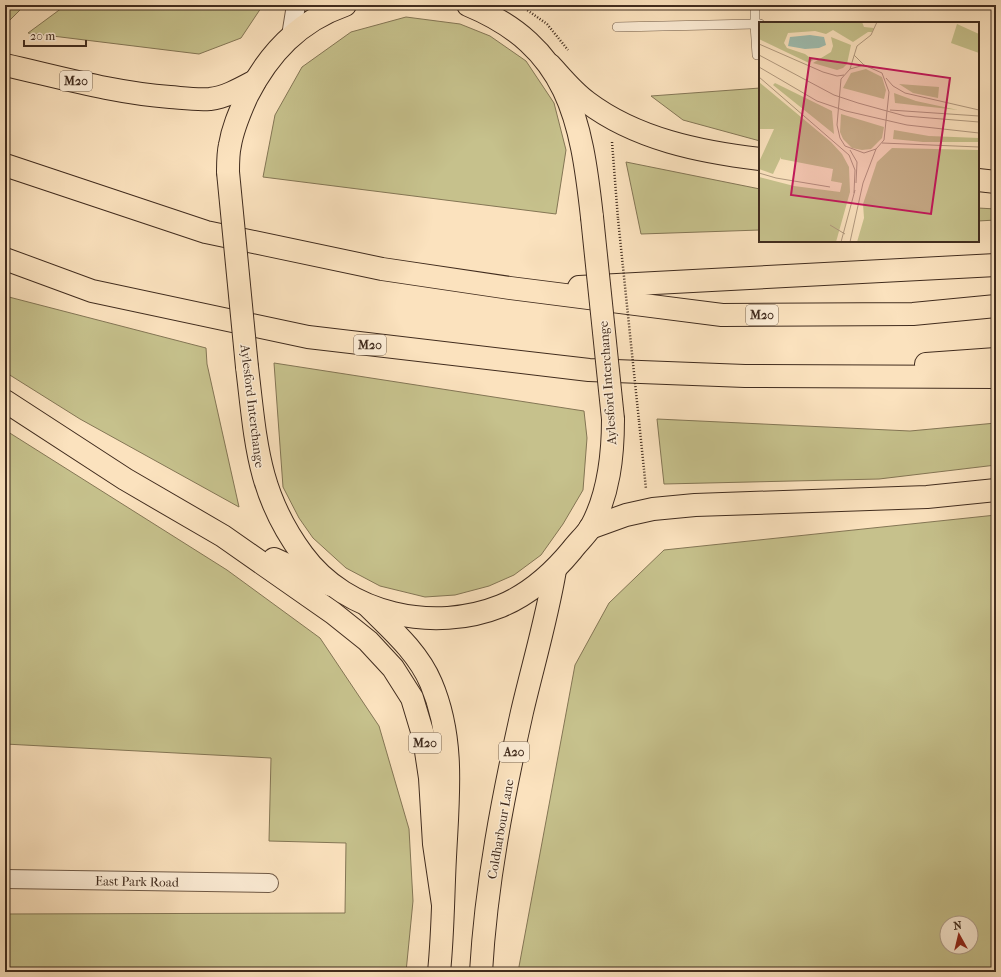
<svg xmlns="http://www.w3.org/2000/svg" width="1001" height="977" font-family="'IM FELL French Canon',serif">
<style>
.green{fill:#c6c18c;stroke:#847655;fill-rule:evenodd}
.lines{fill:none;stroke-linecap:round;stroke-linejoin:round}
.lane-casing{stroke:#705a46;stroke-width:10}
.street-casing{stroke:#705a46;stroke-width:20}
.primary-casing{stroke:#412c1e;stroke-width:24}
.highway-casing{stroke:#412c1e;stroke-width:24}
.path{stroke:#412c1e;stroke-width:2.5;stroke-dasharray:1 2;stroke-linecap:butt}
.lane{stroke:#fcecd5;stroke-width:9}
.street{stroke:#fcecd5;stroke-width:18}
.primary{stroke:#fbe2be;stroke-width:22}
.highway{stroke:#fbe2be;stroke-width:22}
.primary-bridge-casing{stroke:#412c1e;stroke-width:24;stroke-linecap:butt}
.path-bridge{stroke:#412c1e;stroke-width:2.5;stroke-dasharray:1 2;stroke-linecap:butt}
.primary-bridge{stroke:#fbe2be;stroke-width:22}
.labels{text-anchor:middle;stroke-width:3;stroke-linejoin:round;paint-order:stroke}
.shield{fill:#fcecd5;stroke:#796655;stroke-width:1}
.shield-label{font-size:12px;font-weight:bold;fill:#412c1e}
.street-label{font-size:13px;fill:#412c1e;stroke:#fcecd5}
.inset-road{fill:none;stroke:#b1997e;stroke-width:1}
.view{fill:#c2185b;fill-opacity:0.15;stroke:#c2185b;stroke-width:2}
.inset-edge{fill:none;stroke:#412c1e;stroke-width:2}
</style>
<rect width="100%" height="100%" fill="#fbe2be"/>
<filter id="stains"><feTurbulence type="fractalNoise" baseFrequency=".005" numOctaves="4"/><feColorMatrix values="0 0 0 0 .2 0 0 0 0 .09 0 0 0 0 .02 0 0 0 .5 -.17"/></filter>
<radialGradient id="worn" r=".72"><stop offset=".6" stop-color="#630" stop-opacity="0"/><stop offset="1" stop-color="#630" stop-opacity=".3"/></radialGradient>
<g class="green">
<polygon points="5,5 18,5 23,7 5,25"/>
<polygon points="66,5 263,5 241,38 199,54 28,33"/>
<polygon points="406,17 460,24 490,36 526,61 554,103 566,150 556,214 263,177 275,115 302,67 351,32"/>
<polygon points="760,88 760,141 683,120 651,96"/>
<polygon points="626,162 760,189 760,230 641,234"/>
<polygon points="978,208 996,209 996,220 978,221"/>
<polygon points="5,296 206,348 207,364 239,507 80,419 5,372"/>
<polygon points="274,363 584,411 587,438 583,490 563,524 541,555 514,575 489,586 455,595 425,597 380,586 346,568 313,538 299,518 283,487"/>
<polygon points="657,419 910,431 996,423 996,465 879,479 664,484"/>
<polygon points="5,430 227,570 320,638 379,726 409,829 413,901 406,972 5,972 5,914 345,913 346,843 269,841 271,758 5,744"/>
<path d="M996 515V972H518L575 665 609 603 664 550ZM947 923H971V947H947Z"/>
</g>
<g class="lines">
<defs>
<g id="lane">
<polyline points="617,27 755,24 755,5"/>
<polyline points="757,55 755,24 760,24"/>
</g>
<g id="street">
<polyline points="291,36 296,5"/>
<polyline points="5,879 269,883"/>
</g>
<g id="primary">
<path d="M468 5C569 47 581 119 592 217"/>
<path d="M228 172C228 163 228 153 230 145 233 127 240 112 247 96 269 53 299 21 345 5"/>
<path d="M247 367C256 441 257 493 303 555 347 615 434 633 501 606 530 594 553 573 572 550 578 542 586 535 591 527 609 494 613 456 613 419"/>
<path d="M368 606C391 629 418 652 431 683 455 739 448 797 445 857 443 895 443 934 439 972"/>
<path d="M481 972C486 884 503 797 522 712 533 665 547 618 555 570"/>
</g>
<g id="highway">
<path d="M5 65C59 77 114 93 170 97 183 98 196 100 210 99 226 97 240 89 255 81"/>
<path d="M550 65C562 78 573 92 587 102 636 139 700 152 760 159"/>
<polyline points="5,165 206,232 382,269 510,288 722,315 913,314 996,306"/>
<polyline points="978,180 996,182"/>
<polyline points="5,259 92,291 308,337 589,370 745,376 996,377"/>
<polyline points="579,287 996,265"/>
<polyline points="926,364 996,359"/>
<polyline points="5,401 125,479 223,536 333,613 368,641 393,668 412,698 424,738 430,778 434,844 443,905"/>
<polyline points="590,528 626,515 653,509 695,505 927,497 996,490"/>
<polyline points="274,559 331,585"/>
</g>
</defs>
<use href="#lane" class="lane-casing"/>
<use href="#street" class="street-casing"/>
<use href="#primary" class="primary-casing"/>
<use href="#highway" class="highway-casing"/>
<g class="path">
<polyline points="520,5 547,24 568,50"/>
<polyline points="612,142 618,219"/>
<polyline points="639,421 646,489"/>
</g>
<use href="#lane" class="lane"/>
<use href="#street" class="street"/>
<use href="#primary" class="primary"/>
<use href="#highway" class="highway"/>
<defs>
<g id="primary-bridge">
<polyline points="228,172 247,367"/>
<polyline points="592,217 613,419"/>
</g>
</defs>
<use href="#primary-bridge" class="primary-bridge-casing"/>
<polyline class="path-bridge" points="618,219 639,421"/>
<use href="#primary-bridge" class="primary-bridge"/>
</g>
<g class="labels">
<g class="shield">
<rect x="60" y="71" width="32" height="20" rx="3"/>
<rect x="746" y="305" width="32" height="20" rx="3"/>
<rect x="354" y="335" width="32" height="20" rx="3"/>
<rect x="409" y="733" width="32" height="20" rx="3"/>
<rect x="499" y="742" width="30" height="20" rx="3"/>
</g>
<g class="shield-label">
<text x="76" y="85">M20</text>
<text x="762" y="319">M20</text>
<text x="370" y="349">M20</text>
<text x="425" y="747">M20</text>
<text x="514" y="756">A20</text>
</g>
<g class="street-label">
<text transform="translate(607 383) rotate(-94)" y="5">Aylesford Interchange</text>
<text transform="translate(253 406) rotate(83)" y="5">Aylesford Interchange</text>
<text transform="translate(500 829) rotate(-80)" y="5">Coldharbour Lane</text>
<text transform="translate(137 881) rotate(1)" y="5">East Park Road</text>
</g>
</g>
<g transform="translate(759 22)">
<rect width="220" height="220" fill="#fbe2be"/>
<path d="M0 0H103L105 5 115 6 113 10H109L94 20 74 8 67 12 56 9 29 11 25 21 28 26 46 32 54 38 50 41 0 17ZM198 2 220 12V31L192 21ZM72 15 92 23 88 42 84 46 78 48 54 41 72 30 74 24ZM107 47 123 55 127 68 125 77 84 66 92 51ZM0 60 72 120 83 132 90 145 91 170 77 220H0V155L35 164 81 170 83 161 72 159 74 147 22 137V135L14 152 0 147V140L15 107H0ZM16 61 73 89 75 112 14 63ZM140 62 180 65 179 76 154 71ZM135 71 157 79 199 88 136 81ZM82 92 125 105 123 116 112 127 103 128 93 126 84 117 81 110ZM135 108 170 114 220 116V120H164L134 117ZM133 126 220 128V220H98L105 196 104 182 118 140Z" fill="#c6c18c"/>
<path d="M51 13 65 15 67 23 60 26 46 27 29 24 31 15Z" fill="#9fbeb1"/>
<path class="inset-road" d="M0 22 64 50 78 54 85 53M0 33 75 73 99 81 146 94 220 100M95 33 105 43M105 43 123 51 130 70 125 118 117 127 105 131 86 124 81 116 78 103 82 57 91 47ZM0 45 58 79 87 89 148 103 220 111M91 47 98 24 112 13 118 0M0 55 90 133 96 148 95 171M127 56 134 64 146 71 220 88M131 88 220 94M123 121 220 125M91 128 98 140 97 161M0 151 17 156 71 165M71 203 86 212M82 220 96 168M91 220 104 161 117 127"/>
<path class="view" d="M51 36 191 56 172 192 32 173Z"/>
<rect width="220" height="220" class="inset-edge"/>
</g>
<rect width="1001" height="977" fill="none" stroke="#fbe2be" stroke-width="20"/>
<rect x="6" y="6" width="989" height="965" fill="none" stroke="#412c1e" stroke-width="2"/>
<rect x="10" y="10" width="981" height="957" fill="none" stroke="#412c1e"/>
<g transform="translate(959 935) rotate(352)"><circle r="19" fill="#fcecd5" stroke="#b19f8c"/>
<path d="M0-3L7 15L0 10L-7 15Z" fill="#8f2418"/>
<text y="-6" font-size="11" font-weight="bold" text-anchor="middle" fill="#412c1e">N</text>
</g>
<path d="M24 40v6h62v-6" fill="none" stroke="#412c1e" stroke-width="2"/>
<text x="30" y="40" font-size="12" fill="#412c1e" stroke="#fcecd5" stroke-width="3" paint-order="stroke">20 m</text>
<rect width="100%" height="100%" filter="url(#stains)"/>
<rect width="100%" height="100%" fill="url(#worn)"/>
</svg>
